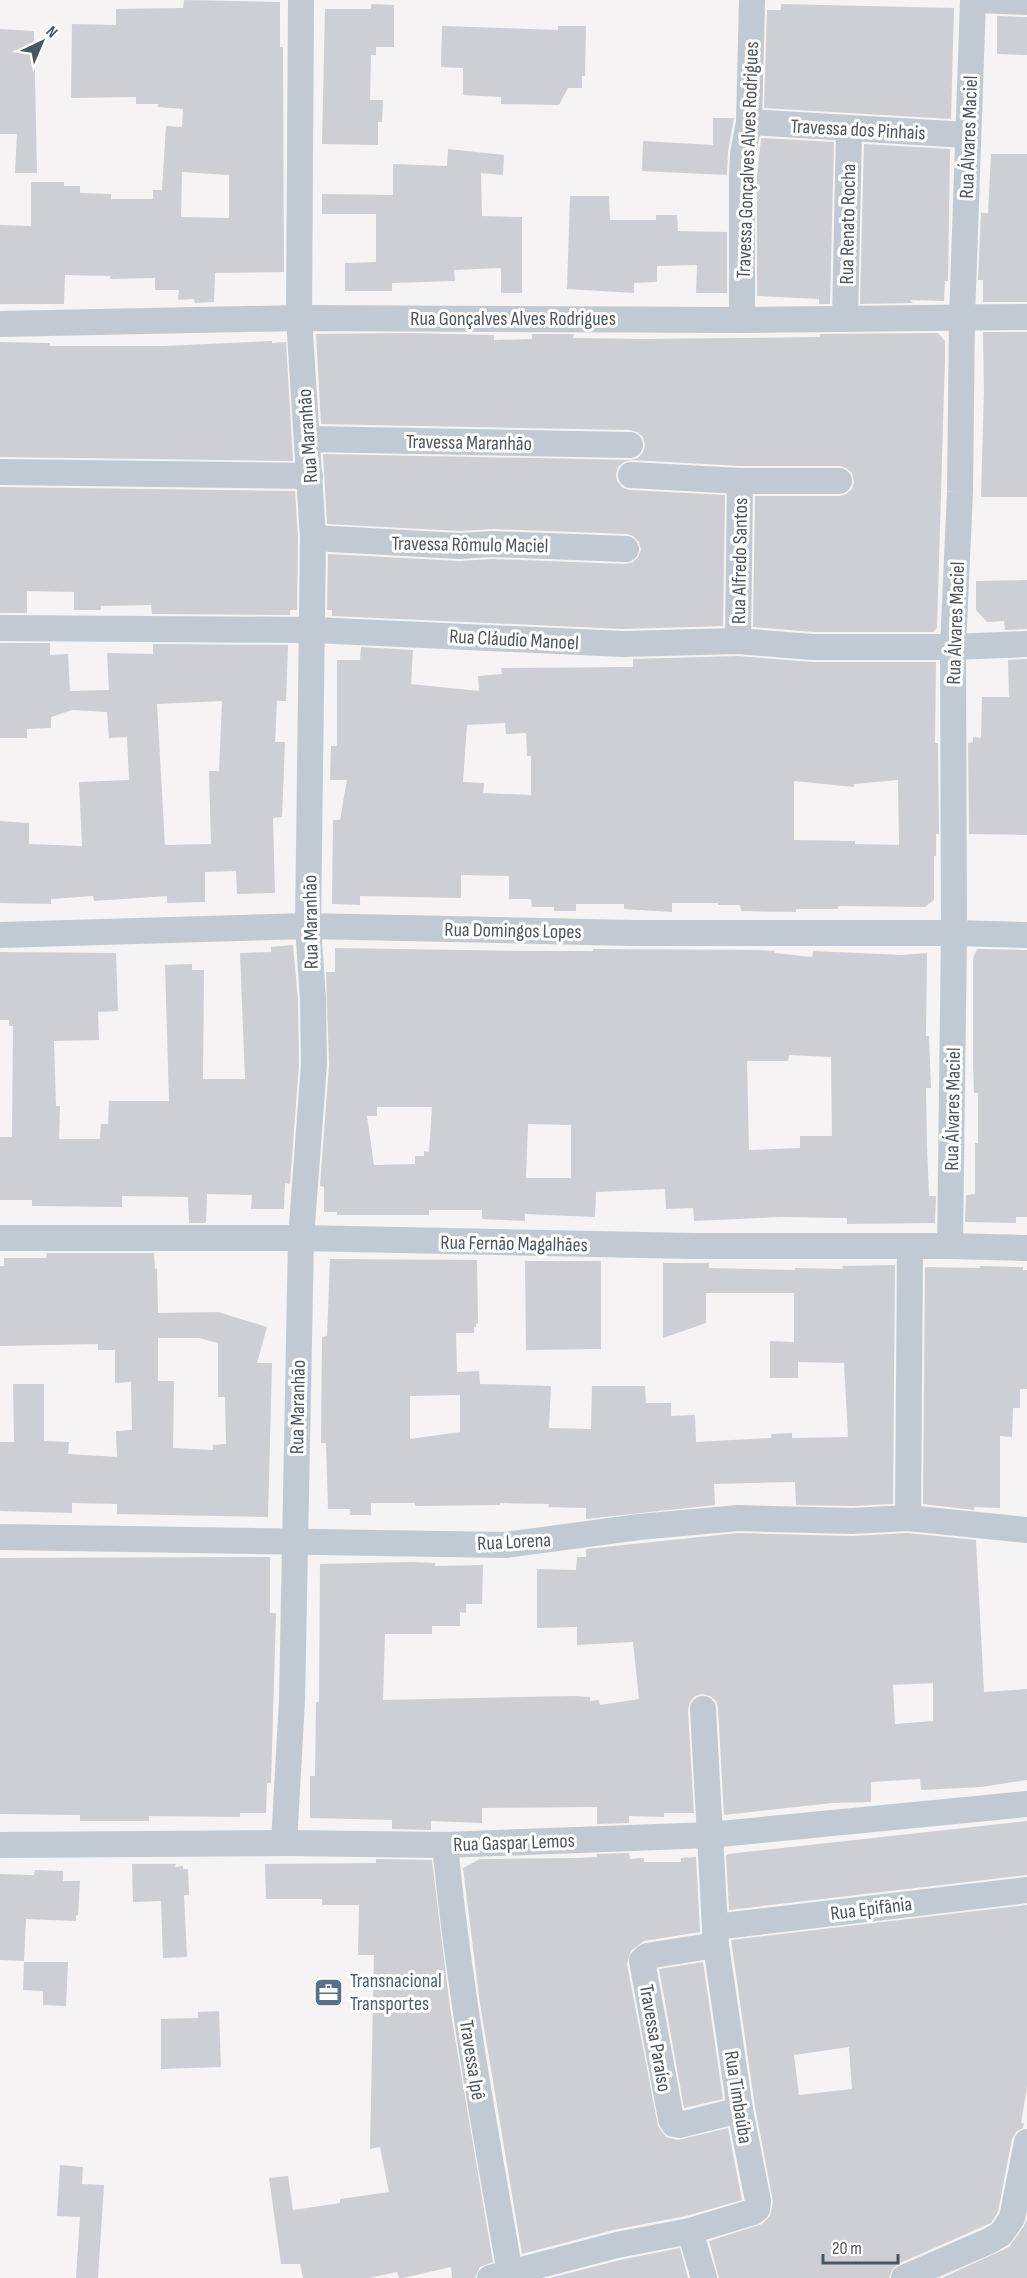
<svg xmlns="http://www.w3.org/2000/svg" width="1027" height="2278" font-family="'Sofia Sans Condensed',sans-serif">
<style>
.building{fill:#cdcfd5;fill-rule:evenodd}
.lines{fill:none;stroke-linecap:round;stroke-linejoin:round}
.street{stroke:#c1cad2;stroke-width:26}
.labels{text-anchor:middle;stroke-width:6;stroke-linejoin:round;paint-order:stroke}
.street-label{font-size:20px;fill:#4a5661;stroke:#fff}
.service-label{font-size:20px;fill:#4e5e75;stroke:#fff;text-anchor:start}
</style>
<rect width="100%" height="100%" fill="#f5f3f3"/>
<g class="building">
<path d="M184 0 280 2V47H283L284 272 215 273 214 302 195 303 194 299 178 300 179 290H155V278L110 279V276L65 275 64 304H0V225L31 226V182H64V186H80V193L111 194V199H153V190H162L166 126 182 127 183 109 158 107V104H136V97L71 98 72 24 116 25V9L183 8ZM182 172 229 175V218L181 217Z"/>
<polygon points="371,4 394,5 394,47 376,47 376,55 371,55 370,100 383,100 382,122 378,122 378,145 322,144 325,9 371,9"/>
<polygon points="781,4 954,8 951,119 764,108 767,10 781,10"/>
<polygon points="997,16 1027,17 1027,55 997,54"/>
<polygon points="442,26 558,30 558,26 586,26 585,76 582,76 582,88 568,88 559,105 501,104 501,97 463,95 463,68 441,67"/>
<polygon points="0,29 34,31 37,173 15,173 17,134 0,134"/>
<polygon points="713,118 734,118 728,151 727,175 642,171 643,141 713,145"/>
<polygon points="761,138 834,142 830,304 819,304 819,299 757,296 757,176"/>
<polygon points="864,144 950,149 948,281 945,281 944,301 910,300 913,303 860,304"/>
<polygon points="448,149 504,155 503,175 481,173 482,216 522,217 522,293 501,293 501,268 454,270 455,281 392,283 392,291 345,291 345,263 376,262 376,214 322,214 322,194 393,195 393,164 447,166"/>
<polygon points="991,154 1027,154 1027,302 983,302 983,280 978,280 981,213 988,213"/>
<polygon points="570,196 609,196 610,220 656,220 656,215 677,215 678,231 727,232 727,293 696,293 697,265 657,266 657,282 634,283 634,293 567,289"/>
<polygon points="1027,332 1027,497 981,497 984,392 983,332"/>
<polygon points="409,333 494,335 494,340 532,339 532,334 574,334 573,338 641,339 820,337 820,334 938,333 945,341 945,358 937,628 933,632 813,632 753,627 755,496 839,496 846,494 852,489 854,482 852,473 846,468 839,466 740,466 632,460 624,462 618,467 616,474 617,481 623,488 630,490 725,495 723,626 623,629 332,616 332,610 327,610 328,554 459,561 492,559 625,564 633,562 638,557 641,550 639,542 633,536 627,534 493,529 460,531 327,524 323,454 630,460 638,458 643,452 645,445 643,437 637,432 630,430 321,424 316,334"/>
<polygon points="272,341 272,343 286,342 293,461 0,457 0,342 50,343 50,346 164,346"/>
<polygon points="0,487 295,491 298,538 297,610 290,610 290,615 152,614 151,605 101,606 101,610 74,610 74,592 27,591 27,613 0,613"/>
<polygon points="1027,580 1027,629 1005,630 1004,621 987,622 976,610 976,581"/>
<path d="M0 643H50V655L68 654 70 691 109 690 107 653 153 654V644L288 645 286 701H277L275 742H285L282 817 273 818 275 893 237 894 236 871 205 872V902L167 903V896L94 901 93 896 51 899V904L0 903V821L29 823V844L82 846 79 782 129 780 127 737 109 738 107 712 72 710 51 717V728L27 729V738H0ZM222 701 219 771H209L211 844 165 845 157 704Z"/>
<path d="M361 647 413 650 411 684 479 691 478 676 502 674 501 668 633 667V659L738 656 812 662H936L935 743H938L939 834H936V856H934V900L925 907 838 906V909H796V912L741 911 740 905H718V903H672V912L624 909V904H576V911H554V907H532L531 899H509V876L461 875V898L360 896V905L332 904 333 820H340L347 780H330L331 746H337V660H360ZM505 723 506 734 526 733 527 756H531V795L483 793 484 783 463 782 467 725ZM898 780 899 845 855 844V841L794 840V781L854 787V784Z"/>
<polygon points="1027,659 1027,835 969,834 968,743 973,742 973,737 981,738 982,697 1009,697 1008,660"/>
<polygon points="293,945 298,1000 299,1064 290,1184 285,1183 284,1209 251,1209 252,1195 207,1194 206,1223 189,1223 188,1197 122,1196 122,1207 32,1206 32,1200 0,1200 0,1137 12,1137 13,1026 9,1026 9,1020 0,1020 0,952 116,953 118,1011 98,1012 99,1040 54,1041 56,1106 60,1106 59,1139 100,1139 101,1124 108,1124 109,1101 169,1101 165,965 192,964 192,970 204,970 203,1079 245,1079 240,953 271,952 271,947"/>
<path d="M335 948 528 951H593V949L757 950 775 951 774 953 812 957 813 951 902 955 927 953 926 1036H929L931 1088H926L927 1147 929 1196H936L935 1223 847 1224V1218L781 1217 694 1221 693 1208 666 1209 665 1189 596 1192 595 1217 525 1214V1221L482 1219V1210H429V1215H337V1212H324V1187L320 1186 329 1065 326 972H335ZM789 1055 831 1057 832 1136H800V1148L749 1150 747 1061H788ZM377 1107H432L429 1152 424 1151V1156H415V1164L374 1165 367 1116H377ZM528 1124 571 1125V1178H526Z"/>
<polygon points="977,949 1027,950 1027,1217 1016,1217 1016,1223 965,1222 966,1195 975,1194 975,1143 978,1143 978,1093 974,1093 973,1063 973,958"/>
<path d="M47 1253H154L155 1269 157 1268 158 1313 218 1312 267 1327 257 1363H272L268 1517 117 1514V1504L72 1503V1513L0 1511V1442H14L13 1384H44V1441L69 1442 68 1454 117 1457 116 1431 132 1430 131 1382 115 1383V1350H98V1344L0 1346V1266H4V1258H46ZM158 1338H199L218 1343V1397H225L226 1444 213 1445V1450L173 1448 174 1381H158Z"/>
<path d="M330 1259 477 1260 478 1323 476 1324V1327H474V1333H456L457 1372 479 1371 480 1384 551 1386 549 1428 591 1429 592 1386H645L646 1403H671V1416L695 1415 696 1442 771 1438V1434L792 1433V1438L848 1437 844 1363 798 1362V1378H770V1341L794 1342V1293H706V1323L663 1338V1263H709V1268L795 1270V1268L843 1269 842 1266 895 1265 893 1504 852 1506 796 1505 795 1482 714 1484 715 1505 586 1519V1508L548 1507 549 1504 500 1503V1505L415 1506V1503H371V1515H350V1509H328L326 1443H321L322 1337 327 1336ZM460 1395V1432L410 1439V1396Z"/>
<polygon points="525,1261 601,1261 601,1349 526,1350"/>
<polygon points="980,1266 1023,1267 1023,1270 1027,1270 1027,1389 1020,1389 1020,1408 1013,1408 1012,1437 1000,1436 1000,1508 974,1507 974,1510 923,1504 925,1267 980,1268"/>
<path d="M738 1533 852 1536 908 1533 976 1540 984 1692 1027 1689V1780L981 1787 921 1790 920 1779 871 1782V1802L832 1803 724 1815 718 1708 716 1701 710 1696 702 1694 695 1696 690 1702 688 1710 694 1813H664V1817L629 1816V1823L597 1824V1807L482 1808V1823L431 1821V1830L392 1829V1820L310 1818V1776H315L316 1702H319L320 1564 411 1562 435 1563V1566L483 1565 482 1604H466V1613L460 1612V1626H432V1634H385L383 1700 573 1696 590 1697V1701L599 1700 600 1705 639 1699 633 1642 577 1645V1627L537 1628V1569L576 1570 577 1557H586V1549ZM933 1683V1721L895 1724 893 1685Z"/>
<polygon points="270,1557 270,1613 276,1613 271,1783 267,1783 266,1813 240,1813 240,1817 149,1816 149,1821 80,1821 80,1815 0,1814 0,1558"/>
<polygon points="1027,1821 1027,1875 729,1910 726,1856 728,1854"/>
<polygon points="629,1853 630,1859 644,1858 644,1862 681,1862 681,1858 696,1857 700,1932 644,1941 631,1951 627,1964 658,2126 666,2137 678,2140 728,2128 742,2200 686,2216 613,2230 522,2254 480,2004 463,1868 480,1859 578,1858 597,1857 597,1854"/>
<polygon points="376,1859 432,1860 450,2008 493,2262 480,2267 475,2278 452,2278 451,2267 403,2278 399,2278 397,2272 369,2278 303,2278 300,2264 281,2264 269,2178 288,2176 293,2210 340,2203 340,2199 389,2192 380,2147 370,2149 374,1955 358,1955 359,1905 322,1905 322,1899 266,1899 265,1864 376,1863"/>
<polygon points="132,1864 176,1864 175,1867 183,1866 183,1869 188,1869 189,1895 184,1895 187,1957 163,1958 161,1901 133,1902"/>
<polygon points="35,1870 63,1871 63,1881 80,1881 78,1915 76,1916 76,1921 26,1919 24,1961 0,1960 0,1874 30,1875 34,1875"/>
<path d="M1027 1905V2087L1021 2123H1024L1023 2128 1016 2132 1012 2139 998 2212 991 2223 898 2264 892 2270 889 2278H719L709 2241 762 2224 770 2216 773 2202 755 2107 731 1940ZM849 2047 852 2089 799 2095 794 2055Z"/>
<polygon points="24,1962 68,1962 66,2006 43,2005 43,1991 23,1990"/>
<polygon points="703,1962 723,2099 684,2108 659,1969"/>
<polygon points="219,2011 221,2067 161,2069 161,2019 198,2018 198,2012"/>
<polygon points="60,2165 83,2167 82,2184 104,2185 98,2278 76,2278 80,2217 57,2216"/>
<polygon points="1027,2219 1027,2278 942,2278 1009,2247 1024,2226"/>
<polygon points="680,2248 688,2278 550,2278 620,2260"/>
</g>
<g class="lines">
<g class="street">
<polyline points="979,0 1027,2"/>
<polyline points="749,122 967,135"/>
<polyline points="845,319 849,129"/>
<polyline points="742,320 742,176 743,154 749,122 752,0"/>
<polyline points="0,324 299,318 742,320 1027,317"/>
<polyline points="307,439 630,445"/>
<polyline points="0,472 310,476"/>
<polyline points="631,475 740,481 839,481"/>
<polyline points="313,538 460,546 492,544 626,549"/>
<polyline points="0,628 313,630 623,644 738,641 812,647 953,647 1027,644"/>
<polyline points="738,641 740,481"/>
<polyline points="0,935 308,926 632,933 954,933 1027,935"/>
<polyline points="0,1238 301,1238 693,1246 950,1246 1027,1248"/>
<polyline points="950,1246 954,933 953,647 960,492 962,318 973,0"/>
<polyline points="908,1518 910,1246"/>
<polyline points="0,1537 506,1545 639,1527 738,1518 852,1521 908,1518 1027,1530"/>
<polyline points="284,1843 292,1700 301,1238 314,1064 313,999 308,926 313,538 299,318 301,0"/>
<polyline points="0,1845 284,1843 445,1845 710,1835 1027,1804"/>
<path d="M445 1845C459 1989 485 2131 510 2273"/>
<polyline points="715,1927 1027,1890"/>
<polyline points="716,1945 647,1956 642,1961 671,2119 674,2124 680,2125 740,2110"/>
<polyline points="690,2231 704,2278"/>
<polyline points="490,2278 617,2245 690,2231 753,2212 757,2209 758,2201 740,2110 716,1945 703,1709"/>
<polyline points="904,2278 989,2241 1001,2234 1012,2218 1027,2142"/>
</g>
</g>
<defs>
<symbol id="office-square" viewBox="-11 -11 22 22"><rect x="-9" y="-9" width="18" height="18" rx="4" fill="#5c6f8a" stroke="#fff"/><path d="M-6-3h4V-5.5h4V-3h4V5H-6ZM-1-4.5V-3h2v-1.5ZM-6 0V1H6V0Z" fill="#fff"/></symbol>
</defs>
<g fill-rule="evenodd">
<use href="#office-square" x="312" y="1976" width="33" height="33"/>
</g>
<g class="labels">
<g class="street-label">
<text transform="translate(858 129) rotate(3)" y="7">Travessa dos Pinhais</text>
<text transform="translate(968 137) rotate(-88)" y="7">Rua Álvares Maciel</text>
<text transform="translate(747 160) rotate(-88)" y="7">Travessa Gonçalves Alves Rodrigues</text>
<text transform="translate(847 224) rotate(-89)" y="7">Rua Renato Rocha</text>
<text x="513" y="325">Rua Gonçalves Alves Rodrigues</text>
<text transform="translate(307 436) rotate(-94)" y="7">Rua Maranhão</text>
<text transform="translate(469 442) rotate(1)" y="7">Travessa Maranhão</text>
<text transform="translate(470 544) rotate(1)" y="7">Travessa Rômulo Maciel</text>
<text transform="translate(739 561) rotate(-89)" y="7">Rua Alfredo Santos</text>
<text transform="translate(955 623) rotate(-88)" y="7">Rua Álvares Maciel</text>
<text transform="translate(514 639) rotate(3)" y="7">Rua Cláudio Manoel</text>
<text transform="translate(310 922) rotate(-91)" y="7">Rua Maranhão</text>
<text transform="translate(513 930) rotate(1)" y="7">Rua Domingos Lopes</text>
<text transform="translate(952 1109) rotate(-89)" y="7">Rua Álvares Maciel</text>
<text transform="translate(514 1243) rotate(1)" y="7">Rua Fernão Magalhães</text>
<text transform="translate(297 1407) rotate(-89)" y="7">Rua Maranhão</text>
<text transform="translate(514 1541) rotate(-3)" y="7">Rua Lorena</text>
<text transform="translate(514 1842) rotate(-2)" y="7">Rua Gaspar Lemos</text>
<text transform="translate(871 1908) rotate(-7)" y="7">Rua Epifânia</text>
<text transform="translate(656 2038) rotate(80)" y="7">Travessa Paraíso</text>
<text transform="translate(473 2060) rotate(81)" y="7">Travessa Ipê</text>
<text transform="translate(739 2097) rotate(81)" y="7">Rua Timbaúba</text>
</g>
<g class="service-label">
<text x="350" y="1987">Transnacional<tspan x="350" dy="23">Transportes</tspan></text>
</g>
</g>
<g transform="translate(42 42) rotate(44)" stroke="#ffffff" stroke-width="4.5" paint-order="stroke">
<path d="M0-4.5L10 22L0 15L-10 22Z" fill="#4a5661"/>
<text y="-9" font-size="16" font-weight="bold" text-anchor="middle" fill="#4a5661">N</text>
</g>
<path d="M823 2254v9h75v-9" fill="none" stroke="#4a5661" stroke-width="3"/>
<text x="832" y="2254" font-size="18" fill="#4a5661" stroke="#ffffff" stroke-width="4.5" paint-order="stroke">20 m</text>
</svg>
